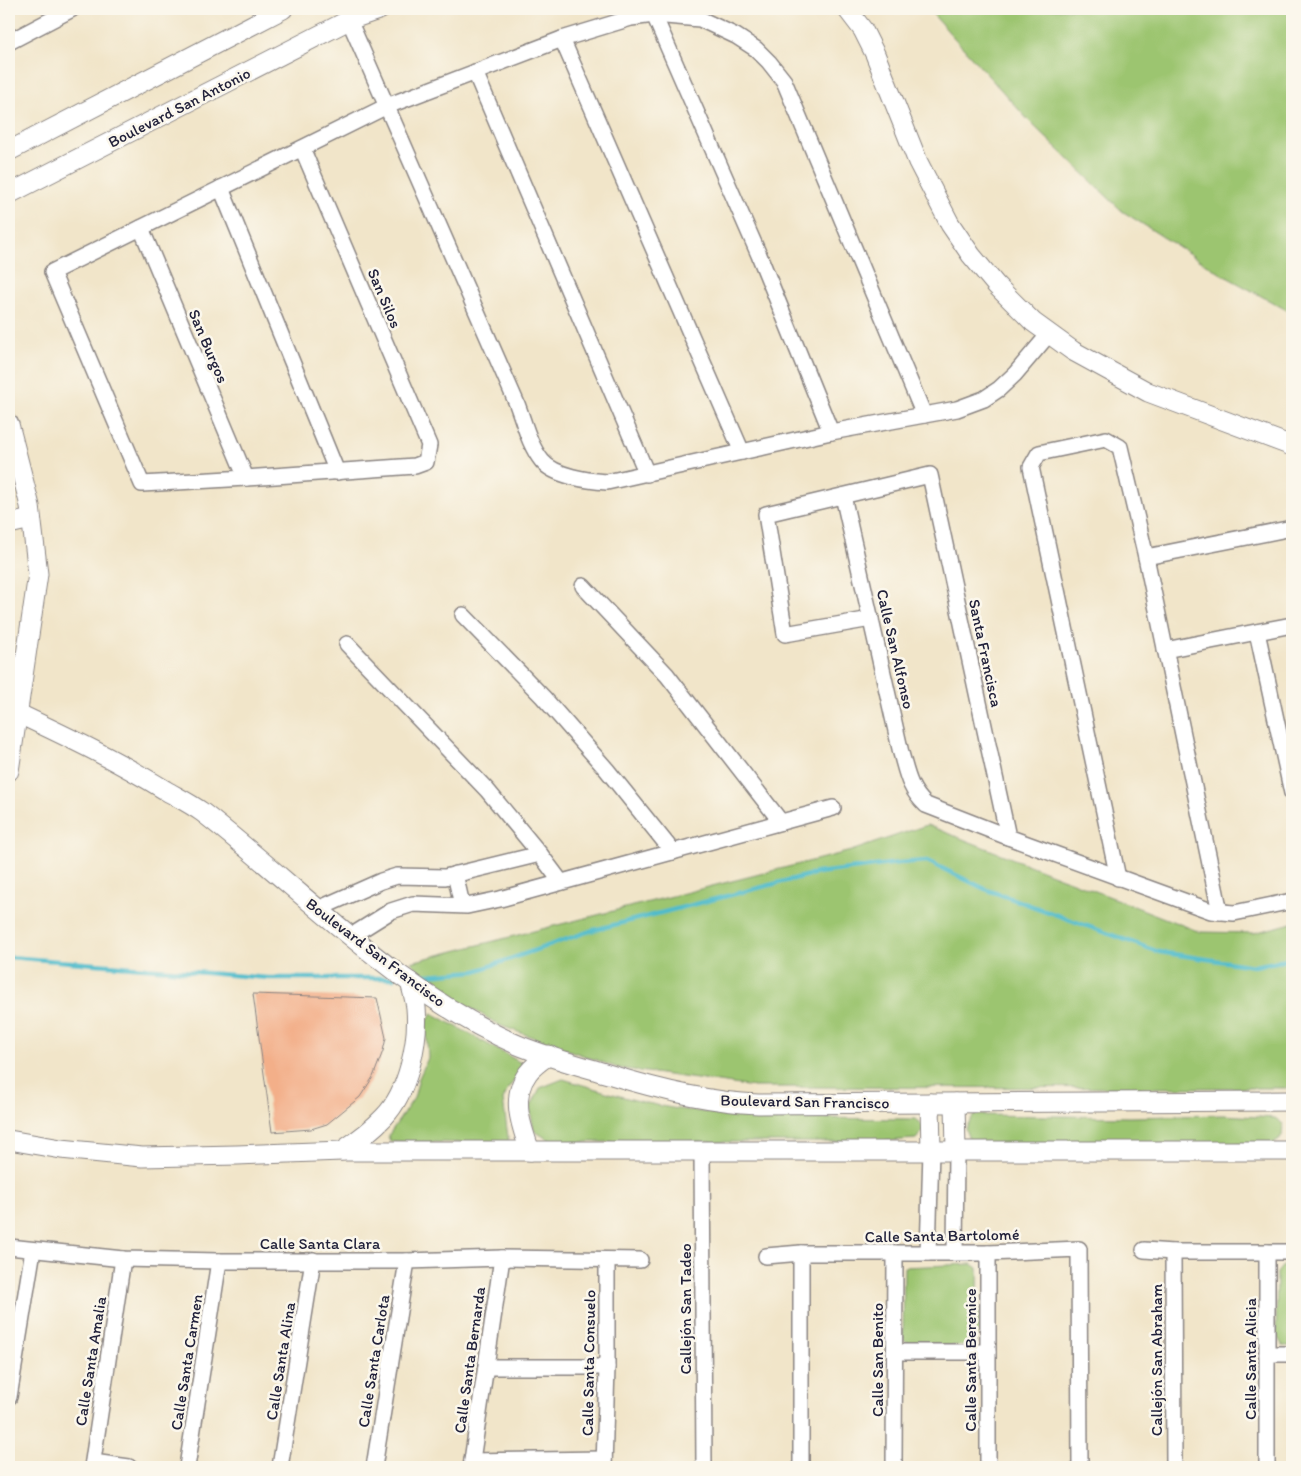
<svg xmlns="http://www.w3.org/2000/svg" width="1301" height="1476" font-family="Itim,sans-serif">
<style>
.green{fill:#9cc570;stroke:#5f7456}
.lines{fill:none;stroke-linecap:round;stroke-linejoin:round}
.stream{stroke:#4fbbcb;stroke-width:4.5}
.building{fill:#f3af89}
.minor-casing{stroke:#8a8482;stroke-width:18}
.tertiary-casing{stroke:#8a8482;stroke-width:21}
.minor{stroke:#fff;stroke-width:15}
.tertiary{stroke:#fff;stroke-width:19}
.labels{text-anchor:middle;stroke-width:5;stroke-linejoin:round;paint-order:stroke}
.street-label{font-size:16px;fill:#22223b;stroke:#fbf7ec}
</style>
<rect width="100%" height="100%" fill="#fbf7ec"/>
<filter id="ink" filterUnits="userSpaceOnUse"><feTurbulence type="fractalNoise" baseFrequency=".02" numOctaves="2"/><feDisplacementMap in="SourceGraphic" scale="10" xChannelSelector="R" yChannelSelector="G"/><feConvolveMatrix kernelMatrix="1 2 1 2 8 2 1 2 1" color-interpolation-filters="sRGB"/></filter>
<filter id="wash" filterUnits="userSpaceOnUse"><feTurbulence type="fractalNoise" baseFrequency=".0096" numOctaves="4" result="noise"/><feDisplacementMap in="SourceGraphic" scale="20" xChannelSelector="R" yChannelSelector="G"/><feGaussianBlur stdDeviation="1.12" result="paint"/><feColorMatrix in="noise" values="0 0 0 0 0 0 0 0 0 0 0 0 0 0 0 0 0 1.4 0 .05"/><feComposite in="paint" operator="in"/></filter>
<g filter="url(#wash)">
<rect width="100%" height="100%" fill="#f1e5c9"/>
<g class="green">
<polygon points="928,9 1292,9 1292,313 1223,275 1122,211 1030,122"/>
<polygon points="927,825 1200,932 1254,933 1292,923 1292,1088 754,1087 618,1068 499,1025 432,984 411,962 851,851"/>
<polygon points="432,1013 525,1065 508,1089 503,1100 509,1144 390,1141 388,1136 414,1098 419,1078 428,1058 426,1024"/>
<path d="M563 1079C601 1090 638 1103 678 1109 756 1120 836 1118 915 1119L926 1128 916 1139 872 1142H553L534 1131 530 1108 540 1088Z"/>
<polygon points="974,1115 1130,1117 1223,1115 1275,1118 1283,1124 1282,1136 1271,1145 971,1144 965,1129"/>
<polygon points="972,1264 978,1268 979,1329 975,1345 912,1347 903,1339 904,1267"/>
<polygon points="1284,1264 1292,1264 1292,1346 1283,1346 1276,1335 1277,1273"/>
</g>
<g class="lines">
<g class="stream">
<polyline points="9,957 268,978 394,978"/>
<polyline points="414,976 476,971 590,931 817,873 899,863 927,861 985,889 1159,952 1254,966 1292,959"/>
</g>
</g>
<g id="blocks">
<polygon class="building" points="253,994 377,998 386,1038 383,1051 373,1077 360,1097 327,1124 311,1129 272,1132"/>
</g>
</g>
<g filter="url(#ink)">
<use href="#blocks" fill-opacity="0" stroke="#8a8482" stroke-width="1"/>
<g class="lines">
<defs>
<g id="minor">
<polyline points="654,15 759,255 831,432"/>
<path d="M349 20 517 404C524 422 529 445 542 461 554 476 589 481 607 482L831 432 957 409 984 399 999 389 1015 374 1049 334"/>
<polyline points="562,39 742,452"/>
<polyline points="9,42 72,9"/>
<polyline points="475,72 647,474"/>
<polyline points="302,148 429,445 426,462 415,466 246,478 142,484 52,272 387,106 562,39 631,18 654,15 700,19 736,36 756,49 769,62 784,81 924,415"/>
<polyline points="221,188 337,472"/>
<polyline points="141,228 246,478"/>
<path d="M843 496 901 753C907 774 909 789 926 805L1008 837 1211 911 1234 913 1292 901"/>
<polyline points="1146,557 1292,528"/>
<polyline points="583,586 667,675 781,822"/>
<polyline points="463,615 543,697 607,770 673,852"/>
<polyline points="871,619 785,634 766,514 930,475 1008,837"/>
<polyline points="1257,632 1292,793"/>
<polyline points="347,644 487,790 540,854 561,882"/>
<polyline points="1165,650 1292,625"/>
<polyline points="455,874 462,905"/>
<polyline points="1118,878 1031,467 1039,453 1106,439 1120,447 1146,557 1220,912"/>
<polyline points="318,909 381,881 397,876 445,877 540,854"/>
<polyline points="351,936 391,911 413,904 467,906 500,899 833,808"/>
<polyline points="702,1151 704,1467"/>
<polyline points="9,1247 123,1259 219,1261 407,1261 502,1258 640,1260"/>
<polyline points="1144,1250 1173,1252 1292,1252"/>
<polyline points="1173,1252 1174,1467"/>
<polyline points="928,1253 931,1151"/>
<polyline points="955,1253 956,1151"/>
<polyline points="766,1256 801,1253 988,1253 1079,1249 1080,1467"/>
<polyline points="894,1352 988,1352"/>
<polyline points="1267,1354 1292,1354"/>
<polyline points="486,1367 607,1367"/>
<polyline points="9,1397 33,1250"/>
<polyline points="472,1461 604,1459"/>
<polyline points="93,1462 129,1467"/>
<polyline points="92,1467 123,1259"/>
<polyline points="187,1467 219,1261"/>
<polyline points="280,1467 313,1260"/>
<polyline points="374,1467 407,1261"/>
<polyline points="471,1467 502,1258"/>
<polyline points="604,1467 607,1367 607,1260"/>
<polyline points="801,1467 801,1253"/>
<polyline points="894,1467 895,1253"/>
<polyline points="988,1467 988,1253"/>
<polyline points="1267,1467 1267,1252"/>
</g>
<g id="tertiary">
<polyline points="847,9 863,30 875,54 918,162 950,224 971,255 996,285 1033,322 1073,351 1148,392 1292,446"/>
<polyline points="9,151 283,9"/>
<polyline points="9,194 349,20 381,9"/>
<polyline points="9,424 30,506 38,574 9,771"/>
<polyline points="9,524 31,519"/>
<path d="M9 712 17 713C68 737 118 761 165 790 177 797 191 804 202 812 304 891 398 993 518 1045 547 1057 578 1065 608 1074 656 1089 707 1102 758 1104L1292 1101"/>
<polyline points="930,1103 931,1151"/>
<polyline points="955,1103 956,1151"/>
<polyline points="9,1140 61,1149 142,1157 237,1155 342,1151 1292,1151"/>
<path d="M342 1151C357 1141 371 1131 384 1117 408 1092 419 1042 416 1008 415 999 412 990 410 982"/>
<path d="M530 1151C521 1125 510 1097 528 1073 533 1066 542 1060 549 1055"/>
</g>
</defs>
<use href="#minor" class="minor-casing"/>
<use href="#tertiary" class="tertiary-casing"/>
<use href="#minor" class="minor"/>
<use href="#tertiary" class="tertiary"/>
</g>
</g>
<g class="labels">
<g class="street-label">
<text transform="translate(179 107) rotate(-27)" y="6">Boulevard San Antonio</text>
<text transform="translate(385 298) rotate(67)" y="6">San Silos</text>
<text transform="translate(209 346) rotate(67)" y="6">San Burgos</text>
<text transform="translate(896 649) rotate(77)" y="6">Calle San Alfonso</text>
<text transform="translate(986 653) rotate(78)" y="6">Santa Francisca</text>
<text transform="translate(376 952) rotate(37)" y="6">Boulevard San Francisco</text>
<text transform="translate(805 1101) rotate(1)" y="6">Boulevard San Francisco</text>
<text transform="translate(942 1235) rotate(-1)" y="6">Calle Santa Bartolomé</text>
<text x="320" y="1249">Calle Santa Clara</text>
<text transform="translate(685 1309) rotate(-90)" y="6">Callejón San Tadeo</text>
<text transform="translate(1250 1359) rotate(-90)" y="6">Calle Santa Alicia</text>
<text transform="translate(469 1360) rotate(-82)" y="6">Calle Santa Bernarda</text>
<text transform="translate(877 1360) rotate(-90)" y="6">Calle San Benito</text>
<text transform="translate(970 1360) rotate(-90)" y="6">Calle Santa Berenice</text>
<text transform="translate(1156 1360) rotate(-90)" y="6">Callejón San Abraham</text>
<text transform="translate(90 1361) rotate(-81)" y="6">Calle Santa Amalia</text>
<text transform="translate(280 1361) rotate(-81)" y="6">Calle Santa Alina</text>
<text transform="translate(373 1361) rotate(-81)" y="6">Calle Santa Carlota</text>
<text transform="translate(186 1362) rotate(-81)" y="6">Calle Santa Carmen</text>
<text transform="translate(588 1363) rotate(-89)" y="6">Calle Santa Consuelo</text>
</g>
</g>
<rect width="1301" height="1476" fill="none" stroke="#fbf7ec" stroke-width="30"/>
</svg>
